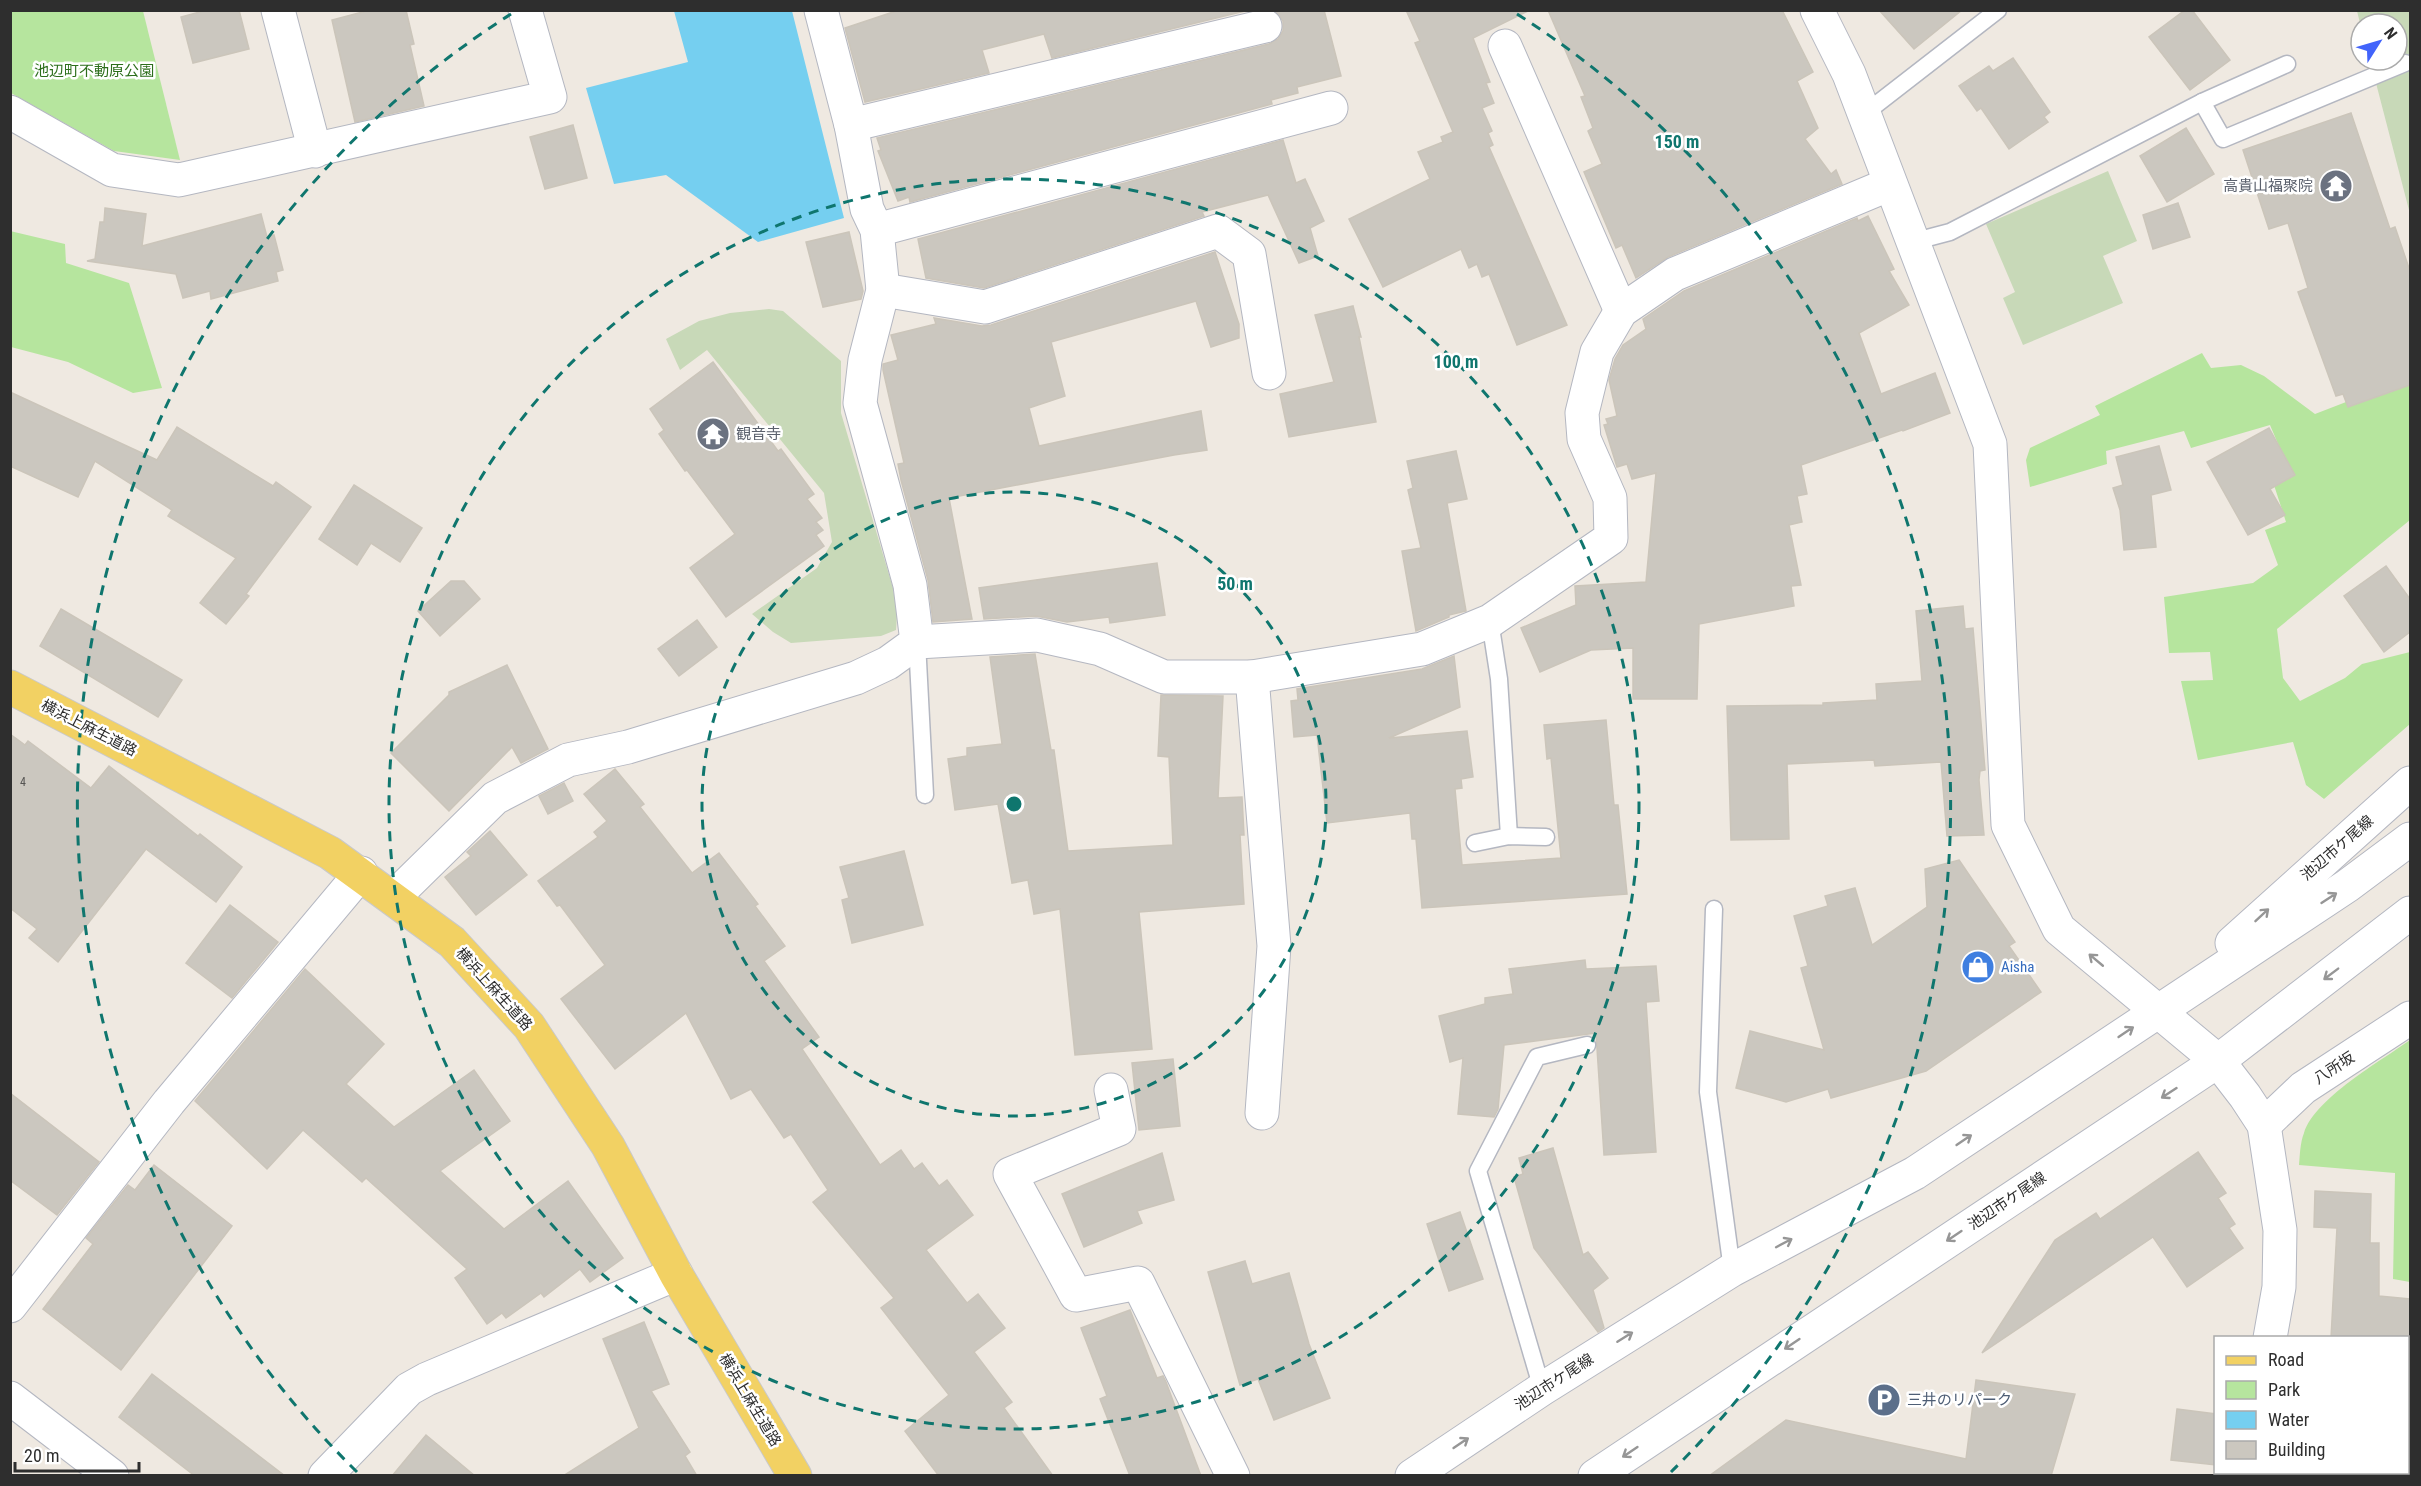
<svg xmlns="http://www.w3.org/2000/svg" width="2421" height="1486" font-family="'Roboto Condensed','Noto Sans JP',sans-serif">
<style>
.green{fill:#b6e59e}
.cemetery{fill:#c8d9b8}
.water{fill:#75cff0}
.building{fill:#cbc7bf;stroke:#cbc5ba;stroke-width:1.5}
.lines{fill:none;stroke-linecap:round;stroke-linejoin:round}
.lane-casing{stroke:#b4b7c1;stroke-width:19}
.street-casing{stroke:#b4b7c1;stroke-width:35}
.secondary-casing{stroke:#b4b7c1;stroke-width:35}
.primary-casing{stroke:#c9c9c9;stroke-width:35}
.lane{stroke:#fff;stroke-width:16}
.street{stroke:#fff;stroke-width:33}
.secondary{stroke:#fff;stroke-width:33}
.primary{stroke:#f2d163;stroke-width:33}
.oneway{stroke:#969696}
.ring{fill:none;stroke:#0f766e;stroke-width:3;stroke-dasharray:10 8}
.labels{text-anchor:middle;stroke-width:5;stroke-linejoin:round;paint-order:stroke}
.number-label{font-size:12px;fill:#555452}
.park-label{font-size:15px;fill:#2c6e1b;stroke:#fff}
.worship-label{font-size:15px;fill:#5b616d;stroke:#fff;text-anchor:end}
.street-label{font-size:15px;fill:#2e2e2e;stroke:#fff}
.shop-label{font-size:15px;fill:#366cbe;stroke:#fff;text-anchor:start}
.service-label{font-size:15px;fill:#4e5e75;stroke:#fff;text-anchor:start}
.centre{fill:#0f766e;stroke:#fff;stroke-width:3}
.ring-label{font-size:18px;text-anchor:middle;font-weight:bold;fill:#0f766e;stroke:#fff;stroke-width:5;stroke-linejoin:round;paint-order:stroke}
</style>
<rect width="100%" height="100%" fill="#efe9e1"/>
<g class="green">
<polygon points="11,10 143,11 180,160 114,151 11,93"/>
<polygon points="10,231 65,244 66,263 129,283 162,388 133,393 68,362 11,347"/>
<polygon points="2202,353 2211,368 2241,365 2264,376 2315,414 2403,380 2397,361 2410,356 2410,520 2277,629 2283,678 2300,701 2345,678 2362,664 2410,652 2410,724 2324,799 2306,785 2293,742 2198,760 2181,681 2213,680 2210,652 2169,653 2164,597 2253,583 2278,565 2265,530 2286,522 2273,482 2292,477 2270,425 2191,448 2184,431 2106,451 2107,464 2030,487 2026,460 2030,448 2100,415 2095,406"/>
<path d="M2410 1040V1282L2393 1279 2395 1173 2299 1165C2300 1155 2300 1143 2304 1133 2315 1098 2381 1061 2410 1040Z"/>
</g>
<g class="cemetery">
<polygon points="2357,11 2410,11 2410,214 2370,60 2397,60 2397,24 2361,24 2361,27"/>
<polygon points="2108,171 2137,241 2103,256 2123,303 2023,345 2003,298 2015,292 1986,224"/>
<polygon points="769,309 783,311 841,361 841,413 893,588 897,615 896,630 881,636 791,643 773,632 752,614 817,568 832,542 824,493 707,350 680,370 666,339 699,321 730,313"/>
</g>
<polygon class="water" points="674,11 792,11 844,218 758,242 666,175 614,184 586,88 688,62"/>
<g class="building">
<polygon points="207,10 239,10 249,49 193,63 181,17"/>
<polygon points="370,10 406,10 414,44 410,45 424,106 355,122 332,20"/>
<polygon points="899,10 1249,10 1052,58 1044,34 982,50 989,73 865,102 845,28"/>
<polygon points="1275,10 1324,10 1341,76 1297,87 1298,93 1271,100 1272,104 910,202 909,197 898,201 878,151 881,150 877,138 1269,44 1278,39 1283,31 1283,21"/>
<polygon points="1406,10 1530,10 1473,38 1490,82 1486,83 1494,103 1482,108 1492,131 1488,133 1493,145 1489,147 1567,325 1517,345 1489,274 1482,277 1477,264 1469,268 1461,249 1383,287 1349,219 1430,179 1418,152 1443,142 1441,137 1453,132 1415,43 1420,41"/>
<polygon points="1548,10 1782,10 1813,72 1797,81 1818,128 1805,139 1831,174 1836,170 1842,184 1668,257 1636,278 1622,245 1616,248 1584,172 1602,164 1588,131 1593,128 1581,97 1585,96"/>
<polygon points="1879,10 1962,10 1914,49"/>
<polygon points="2185,10 2192,10 2230,60 2190,90 2149,37"/>
<polygon points="2013,58 2050,112 2044,117 2048,122 2009,149 1981,108 1977,111 1959,86 1989,66 1993,71"/>
<polygon points="2351,113 2390,229 2395,227 2410,271 2410,385 2348,407 2343,394 2336,396 2298,292 2308,288 2288,223 2269,229 2243,150"/>
<polygon points="573,125 587,178 545,189 530,137"/>
<polygon points="2186,128 2214,174 2167,202 2140,156"/>
<polygon points="1283,140 1296,183 1305,179 1324,221 1310,228 1318,256 1299,263 1268,195 1202,212 1204,216 984,288 926,278 918,239"/>
<polygon points="2178,203 2190,237 2153,249 2143,215"/>
<polygon points="105,208 146,214 142,246 261,214 267,237 274,235 283,270 276,272 278,281 211,299 210,291 183,298 176,274 87,261 95,259 100,222 104,222"/>
<polygon points="1868,216 1894,269 1889,271 1909,305 1859,333 1881,394 1935,373 1950,413 1903,431 1902,430 1801,465 1807,494 1797,496 1802,522 1789,525 1801,585 1791,586 1794,606 1699,624 1697,699 1633,699 1633,648 1591,650 1540,672 1521,628 1576,605 1575,586 1646,582 1656,473 1632,479 1627,464 1617,467 1604,425 1608,424 1606,419 1617,416 1609,380 1615,359 1623,345 1646,329 1643,319 1684,291 1857,218 1858,221"/>
<polygon points="849,232 863,291 861,299 823,307 806,242"/>
<polygon points="1215,252 1239,324 1239,338 1211,347 1196,301 1051,342 1065,396 1029,408 1039,446 1201,411 1207,450 1174,455 949,498 972,619 933,622 928,580 901,480 898,464 904,463 883,370 883,364 898,360 891,335 936,324 934,318 982,326 991,325"/>
<polygon points="1353,306 1361,337 1359,337 1376,422 1289,437 1280,394 1334,382 1315,315"/>
<polygon points="713,362 778,451 781,449 814,494 807,499 822,518 816,522 823,530 816,535 824,546 726,617 690,568 735,534 687,470 685,471 659,434 664,430 650,409"/>
<polygon points="10,392 157,460 177,427 273,486 276,482 311,507 246,594 249,596 226,624 200,603 236,558 168,516 172,510 95,461 78,497 10,466"/>
<polygon points="2269,428 2295,475 2270,489 2285,515 2248,535 2207,462"/>
<polygon points="2159,446 2171,490 2151,495 2156,547 2124,550 2120,510 2113,488 2123,485 2116,457"/>
<polygon points="1456,451 1467,499 1447,503 1466,611 1449,615 1449,617 1416,631 1402,551 1421,548 1408,490 1413,488 1407,461"/>
<polygon points="354,485 422,528 400,562 371,543 357,565 319,539"/>
<polygon points="1157,563 1165,615 1110,623 1109,617 1067,622 1036,616 984,619 979,588"/>
<polygon points="2386,566 2410,599 2410,632 2384,652 2344,596"/>
<polygon points="451,581 464,581 480,599 440,636 418,611"/>
<polygon points="1963,606 1965,629 1973,628 1985,770 1980,771 1979,780 1984,835 1947,836 1941,762 1875,766 1874,760 1787,764 1789,839 1731,840 1727,706 1823,705 1823,703 1877,700 1876,684 1922,681 1916,611"/>
<polygon points="61,609 182,680 158,717 40,646"/>
<polygon points="697,620 717,647 679,676 658,649"/>
<polygon points="1035,654 1051,750 1054,750 1068,851 1173,845 1169,757 1158,756 1161,695 1223,696 1218,798 1242,797 1244,835 1240,835 1244,904 1139,912 1152,1049 1075,1055 1060,909 1034,914 1028,880 1012,883 998,804 955,810 948,759 967,756 967,748 1002,744 990,657"/>
<polygon points="1454,656 1460,707 1389,738 1467,731 1473,777 1461,779 1462,788 1455,789 1462,865 1561,858 1551,758 1547,759 1544,725 1606,720 1614,805 1618,805 1627,894 1422,908 1416,839 1412,839 1410,813 1327,823 1317,735 1294,737 1291,701 1298,700 1297,689 1422,669"/>
<polygon points="507,665 548,749 521,763 512,747 449,811 391,753 449,695 449,692"/>
<polygon points="10,734 25,745 28,741 91,788 109,766 198,836 200,834 242,867 216,902 146,849 58,962 29,938 37,929 10,908"/>
<polygon points="615,769 644,804 640,807 692,873 719,853 758,904 755,906 785,946 764,961 819,1037 802,1049 880,1165 901,1150 914,1169 922,1163 939,1186 947,1180 973,1215 926,1250 967,1303 978,1294 1005,1328 974,1352 1012,1402 1004,1408 1053,1476 939,1476 905,1431 949,1395 881,1308 894,1298 813,1202 828,1190 791,1134 784,1138 751,1089 731,1099 686,1013 615,1069 561,999 605,965 560,905 557,906 538,881 598,837 594,832 607,821 584,794"/>
<polygon points="564,783 573,801 548,814 539,796"/>
<polygon points="490,831 527,875 476,915 445,877 471,856 467,852"/>
<polygon points="904,851 923,925 852,943 842,900 849,898 840,867"/>
<polygon points="1959,860 2015,942 2009,946 2041,992 1926,1071 1831,1098 1828,1089 1786,1102 1736,1088 1750,1031 1824,1050 1801,968 1808,966 1794,916 1828,906 1825,896 1855,888 1872,945 1927,907 1925,869"/>
<polygon points="230,905 278,942 232,998 186,963"/>
<polygon points="1585,960 1586,969 1656,966 1659,1001 1646,1002 1656,1152 1604,1155 1596,1033 1504,1045 1498,1109 1494,1117 1458,1114 1463,1058 1450,1062 1439,1016 1485,1004 1485,998 1513,994 1509,969"/>
<polygon points="305,969 384,1044 346,1084 394,1127 474,1070 510,1121 440,1171 504,1229 568,1181 623,1258 590,1282 580,1269 544,1297 541,1293 506,1318 502,1313 487,1324 455,1278 467,1269 366,1178 362,1182 303,1130 267,1169 195,1101"/>
<polygon points="1173,1059 1180,1126 1139,1130 1132,1063"/>
<polygon points="10,1093 99,1162 57,1215 10,1180"/>
<polygon points="1553,1148 1583,1255 1588,1252 1608,1278 1593,1290 1604,1328 1598,1332 1534,1248 1514,1177 1523,1174 1519,1158"/>
<polygon points="2198,1152 2226,1193 2218,1198 2235,1224 2229,1228 2243,1248 2187,1287 2153,1237 1982,1353 2055,1240 2096,1213 2100,1219"/>
<polygon points="1162,1153 1174,1200 1137,1211 1142,1223 1084,1247 1062,1194"/>
<polygon points="154,1165 232,1226 121,1370 43,1309 93,1244 86,1238 128,1185 135,1190"/>
<polygon points="2315,1191 2371,1194 2370,1243 2379,1243 2379,1296 2410,1299 2410,1338 2331,1338 2337,1228 2314,1227"/>
<polygon points="1460,1212 1483,1279 1449,1291 1427,1224"/>
<polygon points="1245,1261 1252,1284 1289,1273 1309,1344 1330,1398 1274,1420 1258,1379 1240,1385 1208,1272"/>
<polygon points="1130,1310 1157,1378 1163,1376 1166,1382 1201,1476 1130,1476 1100,1399 1107,1396 1081,1328"/>
<polygon points="644,1322 669,1384 651,1391 690,1452 685,1456 697,1476 563,1476 639,1428 603,1339"/>
<polygon points="152,1374 285,1476 195,1476 119,1417"/>
<polygon points="1976,1380 2075,1394 2051,1476 1709,1476 1786,1420 1966,1459"/>
<polygon points="2177,1409 2216,1414 2216,1465 2171,1460"/>
<polygon points="426,1435 475,1476 392,1476"/>
</g>
<g class="lines">
<defs>
<g id="lane">
<polyline points="2202,102 2223,139 2405,63"/>
<polyline points="1864,114 1998,10"/>
<polyline points="1912,242 1950,232 2202,102 2287,64"/>
<polyline points="1490,621 1499,679 1509,836"/>
<polyline points="917,642 925,795"/>
<polyline points="1475,843 1509,836 1546,837"/>
<polyline points="1714,909 1708,1092 1732,1270"/>
<polyline points="1542,1389 1478,1171 1537,1057 1587,1045"/>
</g>
<g id="street">
<polyline points="278,10 315,151"/>
<polyline points="1817,10 1849,74 1990,444 2008,825 2059,929 2218,1061 2245,1096 2264,1125 2280,1230 2279,1287 2270,1338"/>
<polyline points="1505,46 1621,311"/>
<polyline points="10,112 112,170 179,180 550,97 525,10"/>
<polyline points="851,125 1265,26"/>
<polyline points="877,230 1331,108"/>
<polyline points="883,290 985,307 1218,231 1249,254 1269,373"/>
<polyline points="917,642 1037,635 1100,649 1164,677 1252,677 1422,649 1490,621 1611,538 1610,498 1584,439 1582,413 1597,352 1621,311 1675,274 1890,184"/>
<polyline points="1252,677 1274,946 1262,1113"/>
<polyline points="393,898 495,798 568,760 628,747 856,678 888,663 917,642 910,585 860,403 865,360 883,290 877,230 867,209 851,125 821,10"/>
<polyline points="1111,1090 1119,1129 1010,1174 1076,1295 1138,1283 1233,1476"/>
<polyline points="2264,1125 2303,1088 2410,1018"/>
<polyline points="10,1306 169,1102 361,873"/>
<polyline points="10,1398 112,1476"/>
<polyline points="325,1476 409,1389 427,1379 676,1274"/>
<polyline points="2247,1476 2247,1472"/>
</g>
<g id="secondary">
<polyline points="2232,943 2410,783"/>
<polyline points="1412,1476 1542,1389 1732,1270 1915,1173 2347,886 2410,839"/>
<polyline points="1595,1476 2218,1061 2410,913"/>
</g>
<polyline id="primary" points="10,687 330,853 452,942 529,1026 608,1146 676,1274 795,1476"/>
</defs>
<use href="#lane" class="lane-casing"/>
<use href="#street" class="street-casing"/>
<use href="#secondary" class="secondary-casing"/>
<use href="#primary" class="primary-casing"/>
<use href="#lane" class="lane"/>
<use href="#street" class="street"/>
<use href="#secondary" class="secondary"/>
<use href="#primary" class="primary"/>
</g>
<defs><path id="oneway-shaft" d="M-6 0H5M1.5-3L5.5 0L1.5 3" fill="none" stroke-width="1.6" stroke-linecap="round" stroke-linejoin="round" transform="scale(1.5)"/></defs>
<g class="oneway">
<use href="#oneway-shaft" transform="translate(2329 898) rotate(-33)"/>
<use href="#oneway-shaft" transform="translate(2262 915) rotate(-43)"/>
<use href="#oneway-shaft" transform="translate(2096 960) rotate(-140)"/>
<use href="#oneway-shaft" transform="translate(2331 974) rotate(143)"/>
<use href="#oneway-shaft" transform="translate(2126 1032) rotate(-34)"/>
<use href="#oneway-shaft" transform="translate(2169 1093) rotate(147)"/>
<use href="#oneway-shaft" transform="translate(1964 1140) rotate(-34)"/>
<use href="#oneway-shaft" transform="translate(1954 1236) rotate(146)"/>
<use href="#oneway-shaft" transform="translate(1784 1243) rotate(-28)"/>
<use href="#oneway-shaft" transform="translate(1625 1337) rotate(-32)"/>
<use href="#oneway-shaft" transform="translate(1792 1344) rotate(146)"/>
<use href="#oneway-shaft" transform="translate(1461 1443) rotate(-34)"/>
<use href="#oneway-shaft" transform="translate(1630 1452) rotate(146)"/>
</g>
<g class="ring">
<circle cx="1014" cy="804" r="312"/>
<circle cx="1014" cy="804" r="625"/>
<path d="M357 1472A937 937 0 0 1 511 14M1517 14A937 937 0 0 1 1671 1472"/>
</g>
<defs>
<symbol id="temple-disc" viewBox="-11 -11 22 22"><circle r="9.5" fill="#6b7280" stroke="#fff"/><path d="M0-6L5-2H3V0L6.5 2.5H4V6H1.5V3h-3V6H-4V2.5H-6.5L-3 0V-2H-5Z" fill="#fff"/></symbol>
<symbol id="shop-disc" viewBox="-11 -11 22 22"><circle r="9.5" fill="#3f7fe0" stroke="#fff"/><path d="M-5-2.5h2.3a2.7 3.5 0 0 1 5.4 0H5L5.5 6h-11ZM-1.5-2.5h3a1.5 2.3 0 0 0-3 0Z" fill="#fff"/></symbol>
<symbol id="parking-disc" viewBox="-11 -11 22 22"><circle r="9.5" fill="#5c6f8a" stroke="#fff"/><path d="M-3.5-5.5H1a3.5 3.5 0 0 1 0 7H-1V5.5H-3.5ZM-1-3.4V-.6H.8a1.4 1.4 0 0 0 0-2.8Z" fill="#fff"/></symbol>
</defs>
<g fill-rule="evenodd">
<use href="#temple-disc" x="2317" y="167" width="38" height="38"/>
<use href="#temple-disc" x="694" y="415" width="38" height="38"/>
<use href="#shop-disc" x="1959" y="948" width="38" height="38"/>
<use href="#parking-disc" x="1865" y="1381" width="38" height="38"/>
</g>
<g class="labels">
<g class="number-label">
<text x="23" y="786">4</text>
</g>
<g class="park-label">
<text x="94" y="76">池辺町不動原公園</text>
</g>
<g class="worship-label">
<text x="2313" y="191">高貴山福聚院</text>
<text x="736" y="439" text-anchor="start">観音寺</text>
</g>
<g class="street-label">
<text transform="translate(89 728) rotate(27)" y="5">横浜上麻生道路</text>
<text transform="translate(2337 848) rotate(-41)" y="5">池辺市ケ尾線</text>
<text transform="translate(494 989) rotate(48)" y="5">横浜上麻生道路</text>
<text transform="translate(2334 1068) rotate(-33)" y="5">八所坂</text>
<text transform="translate(2007 1201) rotate(-34)" y="5">池辺市ケ尾線</text>
<text transform="translate(1554 1382) rotate(-33)" y="5">池辺市ケ尾線</text>
<text transform="translate(750 1400) rotate(59)" y="5">横浜上麻生道路</text>
</g>
<g class="shop-label">
<text x="2001" y="972">Aisha</text>
</g>
<g class="service-label">
<text x="1907" y="1405">三井のリパーク</text>
</g>
</g>
<circle cx="1014" cy="804" r="9" class="centre"/>
<g class="ring-label">
<text x="1677" y="148">150 m</text>
<text x="1456" y="368">100 m</text>
<text x="1235" y="590">50 m</text>
</g>
<rect width="2421" height="1486" fill="none" stroke="#2e2e2e" stroke-width="24"/>
<rect x="2214" y="1336" width="195" height="138" fill="#ffffff" stroke="#ababab" stroke-width="1.5"/>
<rect x="2226" y="1356" width="30" height="9" fill="#f2d163" stroke="#ababab" stroke-width="1.5"/>
<text x="2268" y="1366" font-size="18" fill="#2e2e2e">Road</text>
<rect x="2226" y="1381" width="30" height="18" fill="#b6e59e" stroke="#ababab" stroke-width="1.5"/>
<text x="2268" y="1396" font-size="18" fill="#2e2e2e">Park</text>
<rect x="2226" y="1411" width="30" height="18" fill="#75cff0" stroke="#ababab" stroke-width="1.5"/>
<text x="2268" y="1426" font-size="18" fill="#2e2e2e">Water</text>
<rect x="2226" y="1441" width="30" height="18" fill="#cbc7bf" stroke="#ababab" stroke-width="1.5"/>
<text x="2268" y="1456" font-size="18" fill="#2e2e2e">Building</text>
<g transform="translate(2379 42) rotate(53)"><circle r="28" fill="#ffffff" stroke="#ababab" stroke-width="1.5"/>
<path d="M0-4.5L10 22L0 15L-10 22Z" fill="#4264fb"/>
<text y="-9" font-size="16" font-weight="bold" text-anchor="middle" fill="#2e2e2e">N</text>
</g>
<path d="M15 1462v9h124v-9" fill="none" stroke="#2e2e2e" stroke-width="3"/>
<text x="24" y="1462" font-size="18" fill="#2e2e2e" stroke="#ffffff" stroke-width="4.5" paint-order="stroke">20 m</text>
</svg>
